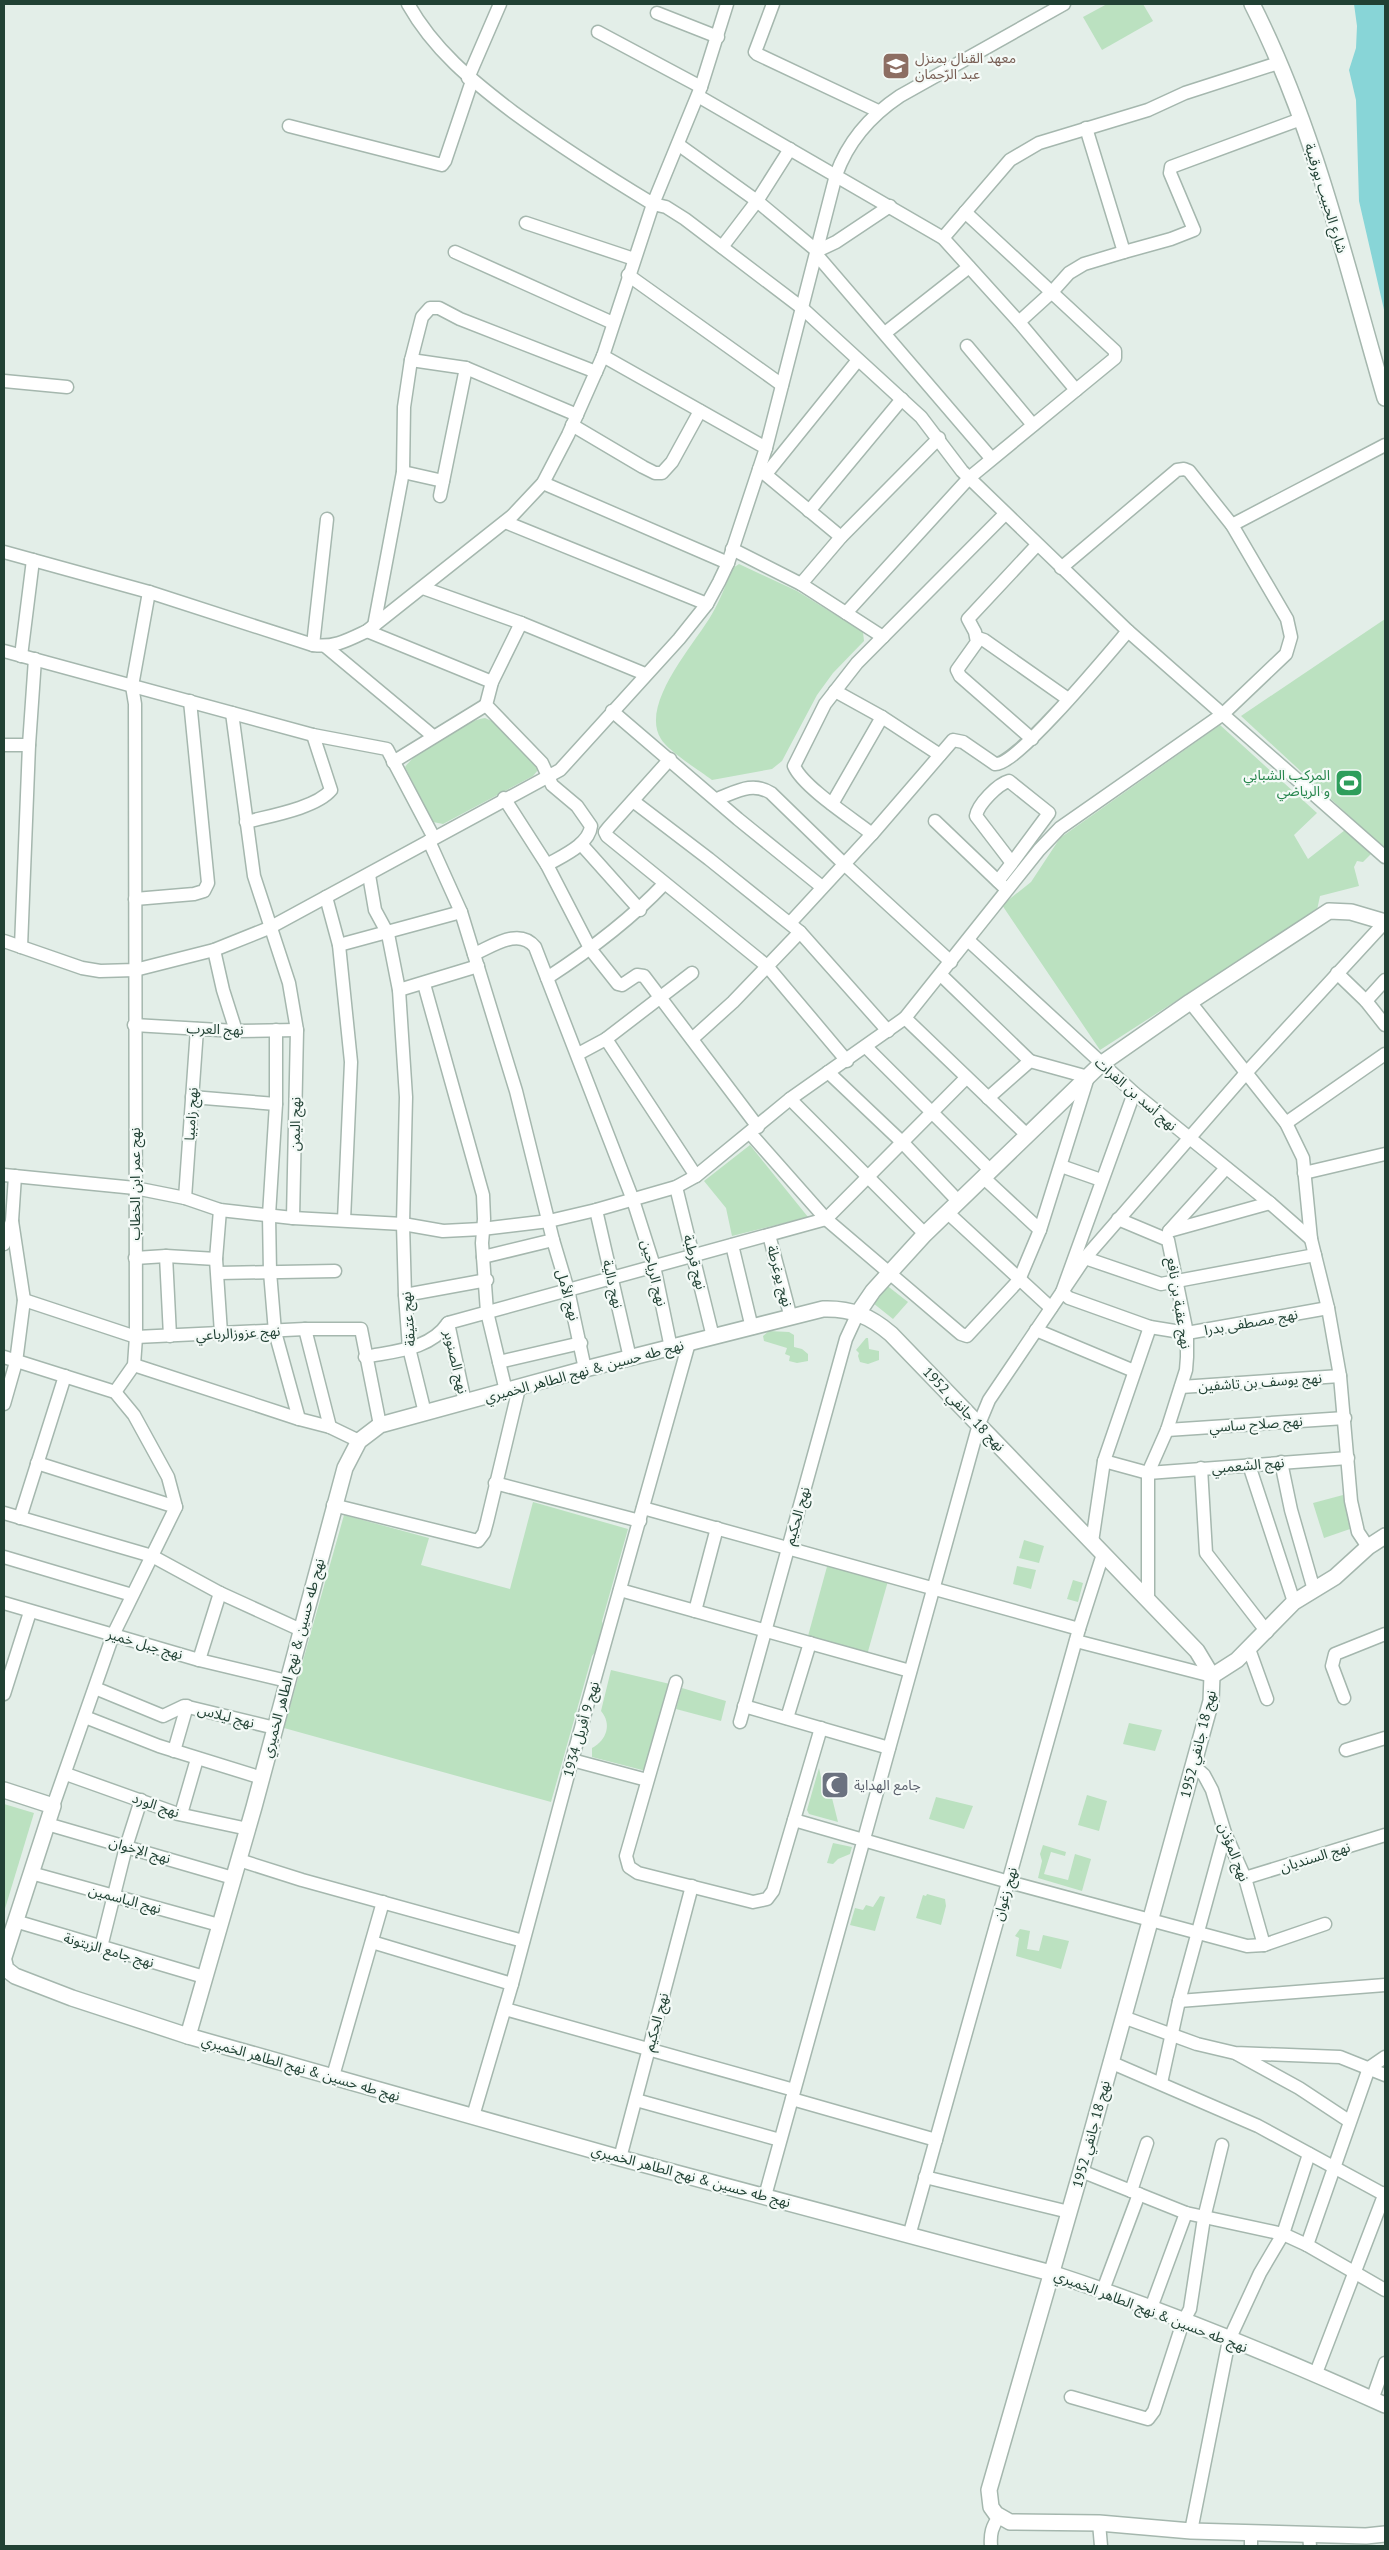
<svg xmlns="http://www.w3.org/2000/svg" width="1389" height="2550" font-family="'PT Sans','Noto Sans Arabic',sans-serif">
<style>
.green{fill:#bbe1c0}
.water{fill:#88d5d7}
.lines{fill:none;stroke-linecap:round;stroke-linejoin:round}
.minor-casing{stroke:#a5b7ae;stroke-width:15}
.tertiary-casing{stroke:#a5b7ae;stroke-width:18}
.minor{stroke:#fff;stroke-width:12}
.tertiary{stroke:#fff;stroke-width:15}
.labels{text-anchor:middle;stroke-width:4.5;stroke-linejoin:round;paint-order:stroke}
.education-label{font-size:14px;fill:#785e54;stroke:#f4faf7;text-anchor:start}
.street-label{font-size:14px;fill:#214134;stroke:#f4faf7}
.leisure-label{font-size:14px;fill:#27864d;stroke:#f4faf7;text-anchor:end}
.worship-label{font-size:14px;fill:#5b616d;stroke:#f4faf7;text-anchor:start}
</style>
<rect width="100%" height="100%" fill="#e3eee8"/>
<g class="green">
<polygon points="1107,4 1143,4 1153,21 1102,50 1083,17"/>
<path d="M739 564 797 591 863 632 864 641 833 673 817 695 782 761 772 769 712 780C700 771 667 750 661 739 639 704 695 644 712 614 721 599 726 583 733 568Z"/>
<polygon points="1385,619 1385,849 1241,716"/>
<path d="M485 718 494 722 537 766 538 770 533 776 443 824 433 822 405 767C417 750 464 721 485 718Z"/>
<polygon points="1220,725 1317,813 1294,835 1308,859 1345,830 1371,854 1363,862 1357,861 1354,867 1359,886 1320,896 1317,910 1100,1050 1002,905 1031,882 1060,838"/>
<polygon points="750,1145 808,1217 732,1236 726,1208 704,1181"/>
<polygon points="885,1284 908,1302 893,1319 873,1303"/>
<polygon points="769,1331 789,1332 794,1335 794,1347 802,1349 808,1354 808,1361 797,1363 789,1361 790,1356 785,1354 787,1348 764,1341 763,1336"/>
<polygon points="866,1338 868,1338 869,1349 879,1351 879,1360 868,1364 860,1362 858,1356 859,1353 856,1350"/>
<polygon points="1343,1495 1350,1529 1324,1538 1313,1503"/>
<path d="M533 1502 628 1529 602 1621C605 1630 599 1649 592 1656L551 1802 284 1728 344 1515 429 1538 421 1565 510 1589Z"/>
<polygon points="1024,1540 1044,1546 1039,1563 1019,1558"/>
<polygon points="828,1563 888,1581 867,1655 808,1636"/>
<polygon points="1017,1566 1036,1570 1031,1589 1013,1584"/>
<polygon points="1073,1580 1083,1583 1078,1602 1067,1599"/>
<path d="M611 1670 670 1684 646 1771 592 1757V1748C607 1740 612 1724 601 1711Z"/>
<polygon points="682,1688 726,1701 721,1721 676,1709"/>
<polygon points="1129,1723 1162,1730 1155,1751 1123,1744"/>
<polygon points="819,1768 825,1795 831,1794 838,1822 809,1814 807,1810"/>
<polygon points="1087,1795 1107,1801 1099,1831 1078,1825"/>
<polygon points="936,1797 973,1806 964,1829 929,1819"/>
<polygon points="4,1804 34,1813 4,1912"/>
<polygon points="833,1843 852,1847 850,1854 838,1859 833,1864 827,1863"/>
<polygon points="1043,1845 1066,1852 1065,1856 1051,1852 1044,1874 1068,1880 1075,1854 1091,1859 1082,1891 1038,1878 1042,1861 1040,1854"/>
<polygon points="927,1894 945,1899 946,1906 941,1925 916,1918 923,1895 926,1896"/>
<polygon points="880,1896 885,1897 875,1931 850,1925 855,1908 863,1910 866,1905 873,1907"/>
<polygon points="1020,1929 1030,1931 1027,1949 1039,1951 1043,1935 1069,1941 1061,1969 1016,1956 1019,1938 1015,1936"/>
</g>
<polygon class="water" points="1354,4 1385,4 1385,314 1359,201 1356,100 1349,70 1356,48 1357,26"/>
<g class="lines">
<defs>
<g id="minor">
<path d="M408 4C434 50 471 80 513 112 558 145 605 175 653 204L701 87 727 4"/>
<polyline points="773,4 755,52 757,54 878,111"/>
<polyline points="657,13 718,37"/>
<polyline points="598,32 701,87"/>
<polyline points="468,78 500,4"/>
<polyline points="698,96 943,238 1019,322 1076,390 969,478 846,613"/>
<polyline points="289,126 442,165 445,161 472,81"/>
<polyline points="679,145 757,201 817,251 836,242 890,206"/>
<polyline points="965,212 1115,351 1115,358 1076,390"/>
<polyline points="526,223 634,259"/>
<polyline points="943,238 1010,160 1039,143 1148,110 1185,93 1278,63"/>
<polyline points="722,247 757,201 790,149"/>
<polyline points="455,252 613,323"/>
<polyline points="1124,252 1171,239 1194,230 1170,173 1171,167 1301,119"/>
<polyline points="816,254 991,458"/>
<polyline points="628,275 782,385"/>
<polyline points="1019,322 1052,292 1069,273 1084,264 1124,252 1086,128"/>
<polyline points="885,333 969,267"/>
<polyline points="967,346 1033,425"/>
<polyline points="603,356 766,448"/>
<polyline points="411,360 466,368 577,415"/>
<polyline points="4,381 67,387"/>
<polyline points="572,425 643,467 655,473 662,473 672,462 700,411"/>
<polyline points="759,469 841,537"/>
<polyline points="403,472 443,481"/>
<polyline points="766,474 858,360"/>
<polyline points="543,483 728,563"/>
<polyline points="440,496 466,368"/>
<polyline points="809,511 902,399"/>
<polyline points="505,522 707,604"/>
<polyline points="1232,525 1385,445"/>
<polyline points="732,549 801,584 883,637"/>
<path d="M4 552 149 592 313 645C334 648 348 640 367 631L512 516 543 483 568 435 603 356 653 204 666 207 685 219 802 308 921 417 962 471 1128 631 1385 857"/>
<polyline points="801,584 841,537 939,438"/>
<polyline points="423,588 521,623 645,674"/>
<path d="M521 623 492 682 486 705 542 763 552 785 577 806 591 826C589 845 562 856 547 865"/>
<polyline points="374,626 403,472 404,407 411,360 422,317 430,308 439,308 460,319 596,372"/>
<polyline points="367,631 492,682"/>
<polyline points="978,638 984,640 1068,699"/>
<polyline points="313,645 327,519"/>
<polyline points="325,646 433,736"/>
<polyline points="4,651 313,735 387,749 434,838"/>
<polyline points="21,656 33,560"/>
<polyline points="835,691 882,717 940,755"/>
<polyline points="612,711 738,819 822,887"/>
<polyline points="232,713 254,876 289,983 297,1030 293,1218"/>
<polyline points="1032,739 960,676 957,670 977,642 975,632 968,619 1037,545"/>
<polyline points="4,745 29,745"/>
<polyline points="670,759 609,827 605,832 607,836 767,966 847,1061"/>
<polyline points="393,762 486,705"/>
<polyline points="504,798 547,865 591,950 618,984 622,985 637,975 644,976 758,1127"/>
<path d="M717 799C736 792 752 781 771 793L843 863 951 962"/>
<polyline points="633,801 709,859 800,932 888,1031"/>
<polyline points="832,804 882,717"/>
<polyline points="935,821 1004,887"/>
<path d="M246 822C269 816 316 808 331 790L313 735"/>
<path d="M872 834C853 819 803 787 794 766L825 704 857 663 1005 514"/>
<polyline points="429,841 461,912 516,1091 553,1240 568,1290 585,1369"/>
<polyline points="581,844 640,910"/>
<polyline points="369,875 375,910 388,934 399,990 406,1097 403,1224 405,1295 409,1348 425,1413"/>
<path d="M998 881 1012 863 976 816C978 804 998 784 1009 781L1049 813 1012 863"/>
<polyline points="326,897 339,945 351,1062 344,1220"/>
<polyline points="135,899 194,894 204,891 208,883 190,701"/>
<path d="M790 923 872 834 953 740 963 742 995 764C1015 767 1110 652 1128 631"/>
<path d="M4 941 82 968 100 971 135 970 214 950 269 928 560 770 679 639 707 604 719 582 728 563 766 448 836 175C848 141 870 116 900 96L1064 4"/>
<polyline points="969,941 1134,1093 1270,1203 1311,1239"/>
<polyline points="339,945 461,912"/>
<polyline points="21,947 29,745 35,659"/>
<polyline points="214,950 223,990 236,1031"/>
<path d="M474 954C493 946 519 927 535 947L633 1200 654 1266 671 1348"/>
<polyline points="1337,973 1366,1001 1385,1025"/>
<polyline points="941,975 1030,1061"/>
<path d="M547 978C590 950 629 921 664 884"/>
<polyline points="424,984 483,1195 484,1219 482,1243 487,1312 506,1391"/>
<polyline points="399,990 478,966"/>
<polyline points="1366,1001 1385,980"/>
<polyline points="1190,1002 1286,1123 1303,1158 1311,1239 1328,1308 1340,1376 1351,1501 1358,1532 1368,1547"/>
<polyline points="905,1018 1027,1135"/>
<polyline points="134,1025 236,1031 297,1030"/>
<polyline points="276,1030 276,1104 269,1215 270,1272 275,1332 299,1419"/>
<polyline points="606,1039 696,1176"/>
<polyline points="692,1039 733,1002 800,932"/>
<polyline points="866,1047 991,1171"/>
<polyline points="578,1054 606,1039 692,973"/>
<polyline points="828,1072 903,1143 959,1202"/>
<polyline points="1134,1093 1062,1292 1069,1298 1150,1327 1187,1333 1328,1308"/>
<polyline points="192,1097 276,1104"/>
<polyline points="790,1099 925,1234"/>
<polyline points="1286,1123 1385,1054"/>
<polyline points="750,1133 826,1219 961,1334 967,1336 1019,1280 1040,1230 1088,1077 1030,1061 988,1098"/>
<polyline points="1061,1166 1101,1180"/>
<polyline points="1304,1173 1385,1154"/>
<polyline points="4,1175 135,1188 185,1198 220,1210 293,1218 403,1224 443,1231 482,1229 549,1221 596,1210 676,1187 696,1176 790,1099 905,1018 1039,850 1060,828 1223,714 1286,654 1291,637 1287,619 1232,525 1189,471 1184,469 1177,470 1061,568"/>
<polyline points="984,1178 1040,1230"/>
<polyline points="676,1187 713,1337"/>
<polyline points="185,1198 197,1029"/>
<polyline points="220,1210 216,1259 221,1333"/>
<polyline points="596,1210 630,1358"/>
<polyline points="948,1213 1051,1308"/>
<polyline points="1118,1219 1168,1240 1187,1333 1187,1357 1186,1370 1167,1430 1148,1473 1148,1599"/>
<polyline points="1170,1230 1226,1168"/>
<polyline points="1169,1231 1270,1203"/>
<polyline points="769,1235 791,1318"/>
<polyline points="4,1244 12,1221 15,1176"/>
<polyline points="732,1245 752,1328"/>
<polyline points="166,1256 170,1336"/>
<polyline points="483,1257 553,1240"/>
<polyline points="135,1258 166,1256 216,1259"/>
<polyline points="1085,1258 1161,1284 1315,1255"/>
<polyline points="218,1273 335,1271"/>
<polyline points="405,1295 487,1280"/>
<polyline points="24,1300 136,1337 305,1329 361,1329 380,1425"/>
<polyline points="448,1323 465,1402"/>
<polyline points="1150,1327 1104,1461 1148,1473 1348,1458"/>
<polyline points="305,1329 330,1427"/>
<polyline points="1036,1330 1134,1371"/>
<polyline points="4,1357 115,1392 134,1415 168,1477 176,1507 113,1635 53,1806"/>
<path d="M365 1357C394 1351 430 1350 448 1323L826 1219 966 1078"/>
<polyline points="499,1362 581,1343"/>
<polyline points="134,1365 299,1419 330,1427 359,1441"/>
<polyline points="1181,1387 1340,1376"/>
<polyline points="115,1392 134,1365 136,1337 135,704 132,686 149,592"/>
<polyline points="4,1404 16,1362 24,1300 12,1221"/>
<polyline points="1167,1430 1345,1418"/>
<polyline points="1281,1462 1291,1510 1314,1590"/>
<polyline points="37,1463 176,1507"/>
<polyline points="1249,1465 1294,1602"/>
<polyline points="1201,1468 1206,1553 1267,1632"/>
<polyline points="495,1483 640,1521"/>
<polyline points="333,1505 478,1541 484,1533 487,1522 519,1388"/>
<polyline points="643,1508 1079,1629"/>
<polyline points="4,1513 152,1556 220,1593 301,1630"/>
<polyline points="20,1518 65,1376"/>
<polyline points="1092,1542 1104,1461"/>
<polyline points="4,1557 132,1595"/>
<polyline points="620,1590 910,1671"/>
<polyline points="4,1603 199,1660 287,1681"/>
<polyline points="695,1611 717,1528"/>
<polyline points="1076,1641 1212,1676"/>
<polyline points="1249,1649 1267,1699"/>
<polyline points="199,1660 220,1593"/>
<polyline points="676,1682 626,1856 629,1867 638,1873 753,1902 767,1899 773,1891 821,1728"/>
<polyline points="95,1688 163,1716 184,1706 275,1728"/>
<polyline points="4,1694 30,1612"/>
<polyline points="1344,1698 1332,1666 1335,1654 1385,1634"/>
<polyline points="744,1706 889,1748"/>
<polyline points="85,1717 159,1746 262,1778"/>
<polyline points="787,1718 810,1643"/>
<polyline points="740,1722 846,1339 858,1313"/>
<polyline points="1346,1750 1385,1738"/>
<polyline points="174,1751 187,1706"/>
<polyline points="572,1760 647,1780"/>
<polyline points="1194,1766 1204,1775 1212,1790 1225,1833 1245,1878 1264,1945"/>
<polyline points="66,1774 178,1814 248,1829"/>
<polyline points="181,1814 197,1759"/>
<polyline points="794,1820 1009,1882 1247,1946 1264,1945 1325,1924"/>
<polyline points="47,1824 233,1878"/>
<polyline points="1225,1833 1179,2001 1385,1985"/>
<polyline points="239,1860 302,1880 523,1941"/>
<polyline points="31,1873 219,1925"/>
<polyline points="1245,1878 1385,1835"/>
<polyline points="15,1921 204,1977"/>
<polyline points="372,1942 512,1984"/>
<polyline points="101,1947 126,1847 141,1800"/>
<polyline points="505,2009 794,2090"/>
<polyline points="1123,2017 1197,2044 1235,2053 1340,2057 1385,2075"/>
<polyline points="1237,2054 1299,2088 1349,2121"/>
<polyline points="1110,2062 1258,2126 1385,2195"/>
<polyline points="333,2076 383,1902"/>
<polyline points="1161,2083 1179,2001"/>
<polyline points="792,2099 936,2140"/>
<polyline points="636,2100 780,2140"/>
<polyline points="473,2116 512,1984 572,1760 689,1343"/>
<polyline points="620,2158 692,1886"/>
<polyline points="1081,2171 1186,2213 1283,2234 1307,2245 1385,2290"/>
<polyline points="925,2177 1069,2212"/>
<polyline points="1131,2191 1147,2143"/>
<polyline points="765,2196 979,1424 989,1400 1085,1258 1246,1073 1385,922"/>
<polyline points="909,2236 1079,1629 1103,1554"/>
<polyline points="1307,2245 1369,2068 1385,2057"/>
<polyline points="1103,2290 1139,2194"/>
<polyline points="1151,2308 1186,2213"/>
<polyline points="1316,2373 1385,2193"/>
<polyline points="1071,2397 1148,2419 1154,2411 1183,2322 1190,2309 1204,2218 1222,2145"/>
<polyline points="1372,2400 1385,2363"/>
<polyline points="1099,2523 1101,2546"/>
<polyline points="1191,2531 1229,2340 1260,2273 1283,2234 1309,2154"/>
<polyline points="1309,2535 1310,2546"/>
<path d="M991 2546C990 2534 992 2526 999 2517"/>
<polyline points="1251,2546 1251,2533"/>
</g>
<g id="tertiary">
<path d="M1252 4C1315 128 1346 265 1385 398"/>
<polyline points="858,1313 873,1291 925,1234 1101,1064 1190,1002 1329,911 1351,912 1385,922"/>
<polyline points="1212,1676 1237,1660 1294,1602 1335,1577 1368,1547 1385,1536"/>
<polyline points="4,1790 53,1806 4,1957"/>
<polyline points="4,1961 6,1969 15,1976 72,1998 188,2036"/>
<path d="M1385 2405C1276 2356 1165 2310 1051 2273L620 2158 188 2036 254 1807 345 1468 359 1441 380 1425 585 1369 823 1309C851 1308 870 1316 891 1334L1197 1651 1212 1676 1211 1701 1081 2171 989 2490 991 2507 996 2514 1010 2522 1099 2523 1191 2531 1366 2536 1385 2534"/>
</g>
</defs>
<use href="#minor" class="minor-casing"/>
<use href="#tertiary" class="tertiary-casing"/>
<use href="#minor" class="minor"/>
<use href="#tertiary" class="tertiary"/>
</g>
<defs>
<symbol id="school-square" viewBox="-11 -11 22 22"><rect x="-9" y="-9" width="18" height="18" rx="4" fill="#8d6e63" stroke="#f4faf7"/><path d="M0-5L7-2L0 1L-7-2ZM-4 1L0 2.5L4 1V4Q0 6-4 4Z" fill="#fff"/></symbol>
<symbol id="stadium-square" viewBox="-11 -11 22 22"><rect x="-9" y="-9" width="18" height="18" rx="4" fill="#2e9e5b" stroke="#f4faf7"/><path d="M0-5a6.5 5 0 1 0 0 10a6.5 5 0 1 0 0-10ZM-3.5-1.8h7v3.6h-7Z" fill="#fff"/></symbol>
<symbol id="mosque-square" viewBox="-11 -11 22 22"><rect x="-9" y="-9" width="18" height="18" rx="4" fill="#6b7280" stroke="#f4faf7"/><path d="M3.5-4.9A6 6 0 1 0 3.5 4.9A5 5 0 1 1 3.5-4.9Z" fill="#fff"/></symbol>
</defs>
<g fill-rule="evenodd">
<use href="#school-square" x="880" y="50" width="32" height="32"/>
<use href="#stadium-square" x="1333" y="767" width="32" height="32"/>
<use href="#mosque-square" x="819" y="1769" width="32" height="32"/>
</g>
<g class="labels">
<g class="education-label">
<text x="915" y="63">معهد القنال بمنزل<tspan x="915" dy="16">عبد الرّحمان</tspan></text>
</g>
<g class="street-label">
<text transform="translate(1326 198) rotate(73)" y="5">شارع الحبيب بورقيبة</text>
<text transform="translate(215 1029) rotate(2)" y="5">نهج العرب</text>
<text transform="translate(1136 1094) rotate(41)" y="5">نهج أسد بن الفرات</text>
<text transform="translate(191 1114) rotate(-86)" y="5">نهج زامبيا</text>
<text transform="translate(295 1124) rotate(-89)" y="5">نهج اليمن</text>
<text transform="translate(135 1184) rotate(-90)" y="5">نهج عمر ابن الخطاب</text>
<text transform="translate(695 1262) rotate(76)" y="5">نهج قرطبة</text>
<text transform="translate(654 1273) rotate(76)" y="5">نهج الرياحين</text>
<text transform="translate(780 1276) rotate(75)" y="5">نهج يوغرطة</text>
<text transform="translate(613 1284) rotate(77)" y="5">نهج دالية</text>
<text transform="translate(568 1295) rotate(75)" y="5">نهج الأمل</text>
<text transform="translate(1179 1303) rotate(81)" y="5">نهج عقبة بن نافع</text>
<text transform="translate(408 1319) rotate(-95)" y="5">نهج عتيقة</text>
<text transform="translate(1251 1322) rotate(-10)" y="5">نهج مصطفى بدرا</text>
<text transform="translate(238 1333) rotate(-3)" y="5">نهج عزوزالرباعي</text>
<text transform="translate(456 1362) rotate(77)" y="5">نهج الصنوبر</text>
<text transform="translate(584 1371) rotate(-15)" y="5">نهج طه حسين &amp; نهج الطاهر الخميري</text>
<text transform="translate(1260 1382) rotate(-4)" y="5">نهج يوسف بن تاشفين</text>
<text transform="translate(964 1409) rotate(46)" y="5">نهج 18 جانفي 1952</text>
<text transform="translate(1256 1424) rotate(-4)" y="5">نهج صلاح ساسي</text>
<text transform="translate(1248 1465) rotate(-5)" y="5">نهج الشعمبي</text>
<text transform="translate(797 1516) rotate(-74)" y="5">نهج الحكيم</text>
<text transform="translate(145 1644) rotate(16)" y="5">نهج جبل خمير</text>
<text transform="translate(293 1658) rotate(-75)" y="5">نهج طه حسين &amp; نهج الطاهر الخميري</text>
<text transform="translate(226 1716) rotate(14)" y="5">نهج ليلاس</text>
<text transform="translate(581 1729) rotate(-74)" y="5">نهج 9 أفريل 1934</text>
<text transform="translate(1198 1744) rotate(-76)" y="5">نهج 18 جانفي 1952</text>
<text transform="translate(156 1805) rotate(19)" y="5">نهج الورد</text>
<text transform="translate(140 1850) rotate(16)" y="5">نهج الإخوان</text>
<text transform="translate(1234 1852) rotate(69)" y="5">نهج المؤذن</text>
<text transform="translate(1315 1857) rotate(-17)" y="5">نهج السنديان</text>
<text transform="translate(1005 1894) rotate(-74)" y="5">نهج زغوان</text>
<text transform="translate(125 1899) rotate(15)" y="5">نهج الياسمين</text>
<text transform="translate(109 1950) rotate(16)" y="5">نهج جامع الزيتونة</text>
<text transform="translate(656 2022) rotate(-75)" y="5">نهج الحكيم</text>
<text transform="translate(301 2068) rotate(16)" y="5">نهج طه حسين &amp; نهج الطاهر الخميري</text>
<text transform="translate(1091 2134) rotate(-75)" y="5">نهج 18 جانفي 1952</text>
<text transform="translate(691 2176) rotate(15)" y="5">نهج طه حسين &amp; نهج الطاهر الخميري</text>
<text transform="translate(1151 2311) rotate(21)" y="5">نهج طه حسين &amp; نهج الطاهر الخميري</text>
</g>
<g class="leisure-label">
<text x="1330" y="780">المركب الشبابي<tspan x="1330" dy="16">و الرياضي</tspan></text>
</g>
<g class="worship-label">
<text x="854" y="1790">جامع الهداية</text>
</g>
</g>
<rect width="1389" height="2550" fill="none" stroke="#214134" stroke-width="10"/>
</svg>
